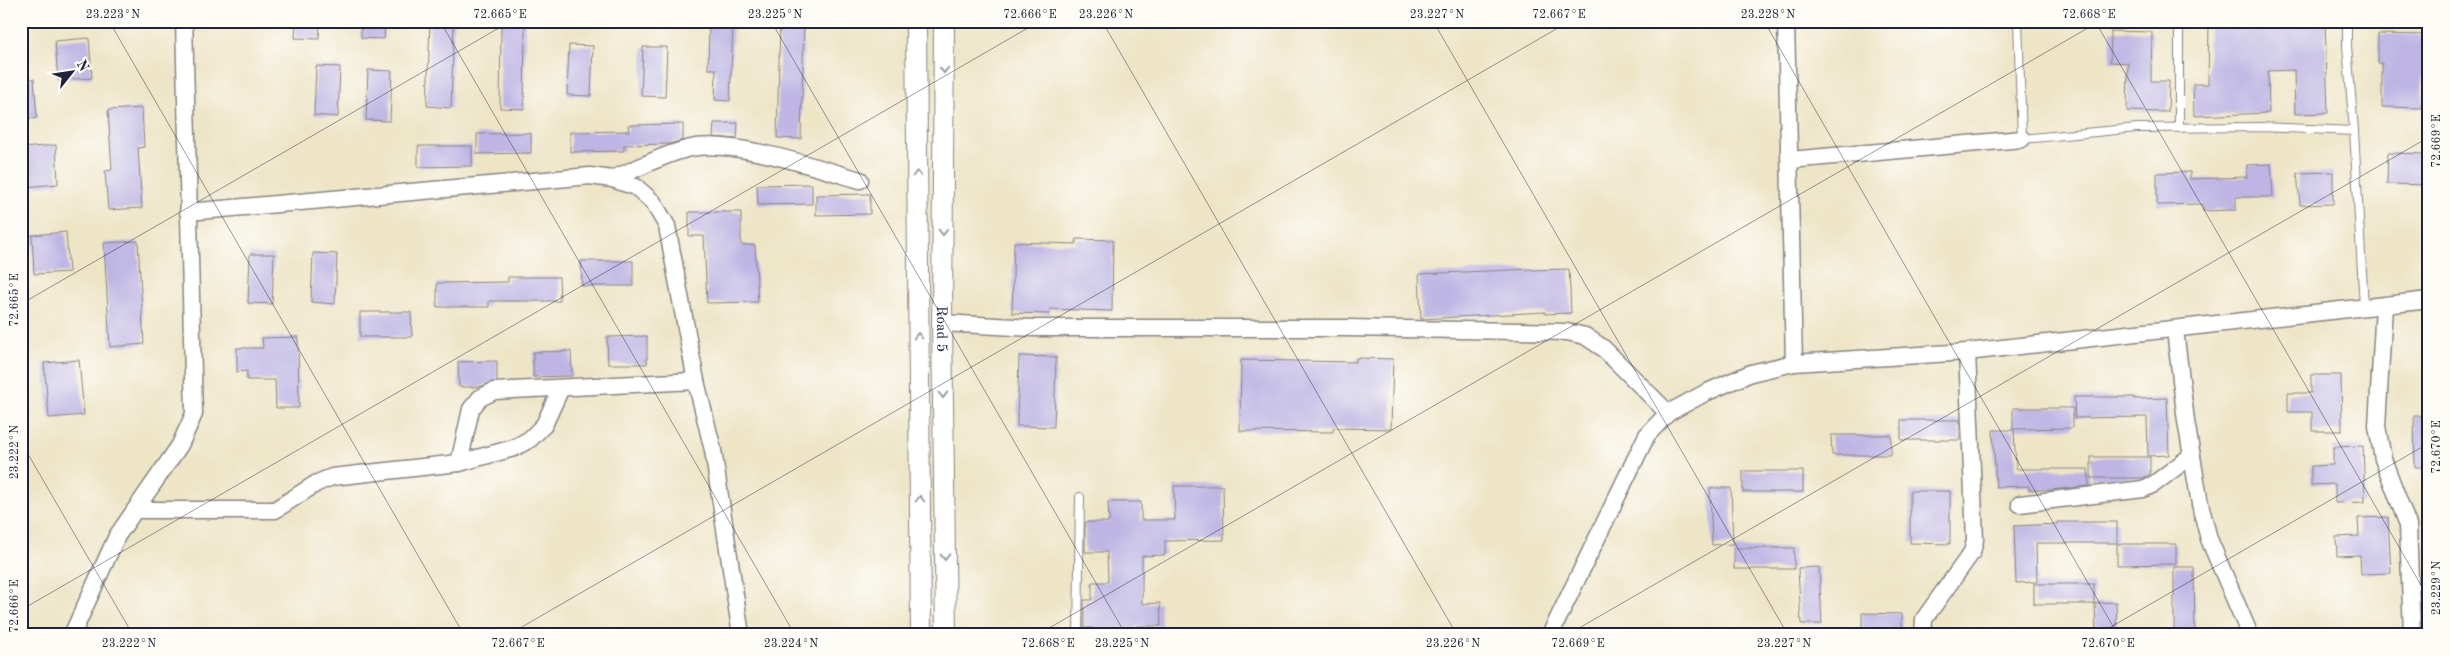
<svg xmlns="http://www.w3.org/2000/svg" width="2450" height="656" font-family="'Old Standard TT',serif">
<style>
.building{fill:#beb5e4}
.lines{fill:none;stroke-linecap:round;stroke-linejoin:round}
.service-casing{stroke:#888481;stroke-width:10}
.minor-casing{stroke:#888481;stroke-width:19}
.tertiary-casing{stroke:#888481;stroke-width:22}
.service{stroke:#fff;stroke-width:8}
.minor{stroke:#fff;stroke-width:16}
.tertiary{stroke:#fff;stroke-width:20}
.oneway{stroke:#9c9ca7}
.ticks{fill:none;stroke:#22223b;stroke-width:1;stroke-opacity:0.45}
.labels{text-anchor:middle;stroke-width:4.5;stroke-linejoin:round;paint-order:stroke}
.street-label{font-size:15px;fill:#22223b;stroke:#fdfcf7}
.neatline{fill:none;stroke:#22223b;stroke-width:2}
.ticks-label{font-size:12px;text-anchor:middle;fill:#22223b}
</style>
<rect width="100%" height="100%" fill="#fdfcf7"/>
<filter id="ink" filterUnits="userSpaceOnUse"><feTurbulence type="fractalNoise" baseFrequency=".02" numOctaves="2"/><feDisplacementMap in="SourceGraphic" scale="10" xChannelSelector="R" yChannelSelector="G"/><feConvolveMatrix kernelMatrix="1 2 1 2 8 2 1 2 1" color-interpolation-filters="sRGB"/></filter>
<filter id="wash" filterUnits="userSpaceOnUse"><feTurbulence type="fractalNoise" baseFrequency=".0096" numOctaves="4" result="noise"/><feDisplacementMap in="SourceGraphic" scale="20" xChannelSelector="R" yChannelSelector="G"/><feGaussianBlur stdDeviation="1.12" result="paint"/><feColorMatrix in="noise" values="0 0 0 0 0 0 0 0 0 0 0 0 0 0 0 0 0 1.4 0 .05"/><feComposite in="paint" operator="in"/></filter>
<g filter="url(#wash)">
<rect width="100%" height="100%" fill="#eee5c7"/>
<g id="blocks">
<g class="building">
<polygon points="296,21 320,21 319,39 295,38"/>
<polygon points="361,21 385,21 384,39 361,38"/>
<polygon points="430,21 454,21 451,108 427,106"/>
<polygon points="501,21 525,21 524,109 500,108"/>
<polygon points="709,21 733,21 730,101 715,100 716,69 708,69"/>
<polygon points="2209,21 2325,21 2328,113 2295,114 2294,70 2268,71 2269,113 2194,116 2193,84 2208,84"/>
<polygon points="780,22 804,23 801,139 777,138"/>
<polygon points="2111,31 2152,32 2151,81 2169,81 2168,112 2127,111 2128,63 2110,62"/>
<polygon points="2378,34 2429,35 2429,64 2423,64 2422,108 2382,107 2382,63 2378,63"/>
<polygon points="89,38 92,78 58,80 55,41"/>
<polygon points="569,45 593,46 591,96 567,95"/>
<polygon points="643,47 667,47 665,97 641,96"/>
<polygon points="316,66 340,67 338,117 314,115"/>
<polygon points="368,70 392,71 390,121 366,120"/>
<polygon points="21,79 34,79 37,118 21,119"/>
<polygon points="142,108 144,147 138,148 142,208 108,210 105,171 112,170 108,110"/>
<polygon points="714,123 738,123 737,139 713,137"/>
<polygon points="683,124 683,140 669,144 624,145 624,151 570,152 570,132 629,131 628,125"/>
<polygon points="531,133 531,153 477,154 477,134"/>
<polygon points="56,145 58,184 24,187 22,148"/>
<polygon points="418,146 472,146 472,166 418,167"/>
<polygon points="2388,153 2428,154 2428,185 2387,184"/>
<polygon points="2271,164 2273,197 2236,197 2236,210 2203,211 2203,204 2157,205 2157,173 2190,172 2190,179 2247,177 2247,165"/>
<polygon points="2333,172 2333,204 2300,205 2297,173"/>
<polygon points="812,184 812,204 758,205 757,185"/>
<polygon points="870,194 870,214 816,215 816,195"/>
<polygon points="689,212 741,212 741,245 755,245 758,302 707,303 704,236 689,236"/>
<polygon points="66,232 69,272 34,274 32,235"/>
<polygon points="1076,239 1113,240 1112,311 1050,309 1050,314 1012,313 1014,242 1076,244"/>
<polygon points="138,241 144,344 110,347 104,243"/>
<polygon points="313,253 337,254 335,304 311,302"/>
<polygon points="250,254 274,254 272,304 248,303"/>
<polygon points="581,261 633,261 633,286 582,286"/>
<polygon points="1532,269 1532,270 1569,269 1571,313 1545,314 1545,312 1421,319 1419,274"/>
<polygon points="508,277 559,277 560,301 489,301 489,307 437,307 437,283 508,282"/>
<polygon points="360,312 411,312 412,337 360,337"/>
<polygon points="647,336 647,364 608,364 607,337"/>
<polygon points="298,337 299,408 276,408 275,380 247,380 247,371 237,372 237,348 263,348 262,338"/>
<polygon points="571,351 572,376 533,377 533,352"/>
<polygon points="1019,356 1056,357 1054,427 1017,426"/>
<polygon points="1356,358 1393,359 1391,429 1333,428 1333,432 1240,431 1241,360 1356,362"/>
<polygon points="79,360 84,415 49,418 44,363"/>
<polygon points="497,361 497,381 479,387 459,387 458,362"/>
<polygon points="2311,375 2341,375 2342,431 2312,431 2312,412 2288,412 2288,393 2311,393"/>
<polygon points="2074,397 2134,397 2134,399 2167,398 2169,455 2148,456 2147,417 2075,418"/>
<polygon points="2013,408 2073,408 2073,428 2013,429"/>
<polygon points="2414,416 2429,416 2429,467 2415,467"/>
<rect x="1901" y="420" width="59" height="20"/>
<polygon points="1993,430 2014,430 2016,469 2088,469 2089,486 2051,490 2029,490 2029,486 1996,487"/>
<polygon points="1831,435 1891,435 1891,455 1832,455"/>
<polygon points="2363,446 2365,502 2335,503 2335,484 2311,485 2311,466 2333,465 2333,447"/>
<polygon points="2091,457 2150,457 2150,474 2143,478 2091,478"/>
<rect x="1743" y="471" width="60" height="21"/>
<polygon points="1174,486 1223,486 1224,540 1165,541 1165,555 1142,556 1142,604 1160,603 1161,626 1136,626 1136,635 1093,635 1093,628 1084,628 1084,600 1092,600 1092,582 1108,582 1107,552 1085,552 1085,522 1109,522 1108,502 1141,502 1141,520 1175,520"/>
<polygon points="1710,488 1731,488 1733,544 1712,545"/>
<polygon points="1910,491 1950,491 1950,544 1910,543"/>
<polygon points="2388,517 2391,573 2361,574 2360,555 2337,556 2336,537 2359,536 2358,518"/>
<polygon points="2057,522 2117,522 2117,543 2036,543 2037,582 2016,583 2014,526 2057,524"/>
<polygon points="2117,544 2176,544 2176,564 2117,565"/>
<rect x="1734" y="548" width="60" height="21"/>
<polygon points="1819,567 1822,624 1801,624 1798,568"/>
<polygon points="2174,567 2194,567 2195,635 2174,635"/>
<rect x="2034" y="584" width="60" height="20"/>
<polygon points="2116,602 2117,635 2096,635 2095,603"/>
<polygon points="1862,613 1902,614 1902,635 1862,635"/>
</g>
</g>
</g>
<g filter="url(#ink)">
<use href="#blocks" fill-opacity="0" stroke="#888481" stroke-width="1"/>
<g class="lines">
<defs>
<g id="service">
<polyline points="2018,21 2022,139 2137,128 2262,127 2354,131 2364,307"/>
<polyline points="2347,21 2347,46 2354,131"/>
<polyline points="2179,128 2179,21"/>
<polyline points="1078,635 1080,497"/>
</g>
<g id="minor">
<polyline points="1786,21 1794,363"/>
<polyline points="1790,160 2022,139"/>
<path d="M612 179C637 169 666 153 691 148 732 139 818 168 860 180"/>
<polyline points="188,212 590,176 612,179 636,187 653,202 667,226 696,381 713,450 741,635"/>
<polyline points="2384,306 2377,426 2383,459 2408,525 2412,635"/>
<polyline points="942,323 1033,328 1347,328 1567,332 1585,336 1603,348 1668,413"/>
<polyline points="2175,330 2186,421 2200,504 2209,539 2250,635"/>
<polyline points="459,463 471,409 480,398 494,391 696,381"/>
<polyline points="2020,504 2143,489 2154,484 2192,455"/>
<polyline points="135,510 275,510 317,483 332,477 459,463 514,448 530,439 544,425 561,388"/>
<polyline points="72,635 117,536 180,445 194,414 184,21"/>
<polyline points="1550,635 1647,435 1668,413 1705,393 1751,373 1794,363 1967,352 2429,300"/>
<polyline points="1923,635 1924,619 1972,552 1975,540 1967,352"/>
</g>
<g id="tertiary">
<polyline points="916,21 921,635"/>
<path id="s1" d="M944 21 942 323 946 635"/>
</g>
</defs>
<use href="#service" class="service-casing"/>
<use href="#minor" class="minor-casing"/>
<use href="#tertiary" class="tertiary-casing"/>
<use href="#service" class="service"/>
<use href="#minor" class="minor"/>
<use href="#tertiary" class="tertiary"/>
</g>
<defs><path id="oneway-chevron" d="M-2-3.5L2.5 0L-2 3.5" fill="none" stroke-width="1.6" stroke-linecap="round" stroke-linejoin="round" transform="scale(1.25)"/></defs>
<g class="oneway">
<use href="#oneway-chevron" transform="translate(944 70) rotate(90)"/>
<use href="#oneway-chevron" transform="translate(917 174) rotate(-90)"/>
<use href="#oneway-chevron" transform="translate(943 232) rotate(90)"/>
<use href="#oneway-chevron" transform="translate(918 336) rotate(-90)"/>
<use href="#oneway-chevron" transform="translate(943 395) rotate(89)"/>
<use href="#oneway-chevron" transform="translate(920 499) rotate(-90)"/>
<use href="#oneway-chevron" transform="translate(945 557) rotate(89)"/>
</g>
</g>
<path class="ticks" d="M109 21 464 635M440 21 795 635M771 21 1126 635M1102 21 1457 635M1433 21 1788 635M1764 21 2118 635M2095 21 2429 599M2426 21 2429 26M21 304 511 21M21 442 133 635M21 610 1040 21M508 635 1570 21M1037 635 2100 21M1567 635 2429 137M2097 635 2429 443"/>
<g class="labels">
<g class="street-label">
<text dy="5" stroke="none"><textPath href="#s1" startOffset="308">Road 5</textPath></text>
</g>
</g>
<rect width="2450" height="656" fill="none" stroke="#fdfcf7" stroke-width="55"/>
<g transform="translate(72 72) rotate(60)" stroke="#fdfcf7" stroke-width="4" paint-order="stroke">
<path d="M0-4L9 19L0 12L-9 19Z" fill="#22223b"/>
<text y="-8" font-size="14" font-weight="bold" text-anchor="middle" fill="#22223b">N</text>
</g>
<rect x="28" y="28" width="2394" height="600" class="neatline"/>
<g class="ticks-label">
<text x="113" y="18">23.223°N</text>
<text x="500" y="18">72.665°E</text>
<text x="775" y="18">23.225°N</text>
<text x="1030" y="18">72.666°E</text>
<text x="1106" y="18">23.226°N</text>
<text x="1437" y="18">23.227°N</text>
<text x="1559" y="18">72.667°E</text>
<text x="1768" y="18">23.228°N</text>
<text x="2089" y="18">72.668°E</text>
<text transform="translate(2436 141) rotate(-90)" y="4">72.669°E</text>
<text transform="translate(14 300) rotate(-90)" y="4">72.665°E</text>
<text transform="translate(2436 447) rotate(-90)" y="4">72.670°E</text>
<text transform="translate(14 452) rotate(-90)" y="4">23.222°N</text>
<text transform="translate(2436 588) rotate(-90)" y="4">23.229°N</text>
<text transform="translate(14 606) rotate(-90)" y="4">72.666°E</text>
<text x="129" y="647">23.222°N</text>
<text x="518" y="647">72.667°E</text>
<text x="791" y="647">23.224°N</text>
<text x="1048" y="647">72.668°E</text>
<text x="1122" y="647">23.225°N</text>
<text x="1453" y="647">23.226°N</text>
<text x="1578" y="647">72.669°E</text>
<text x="1784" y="647">23.227°N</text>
<text x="2108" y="647">72.670°E</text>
</g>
</svg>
